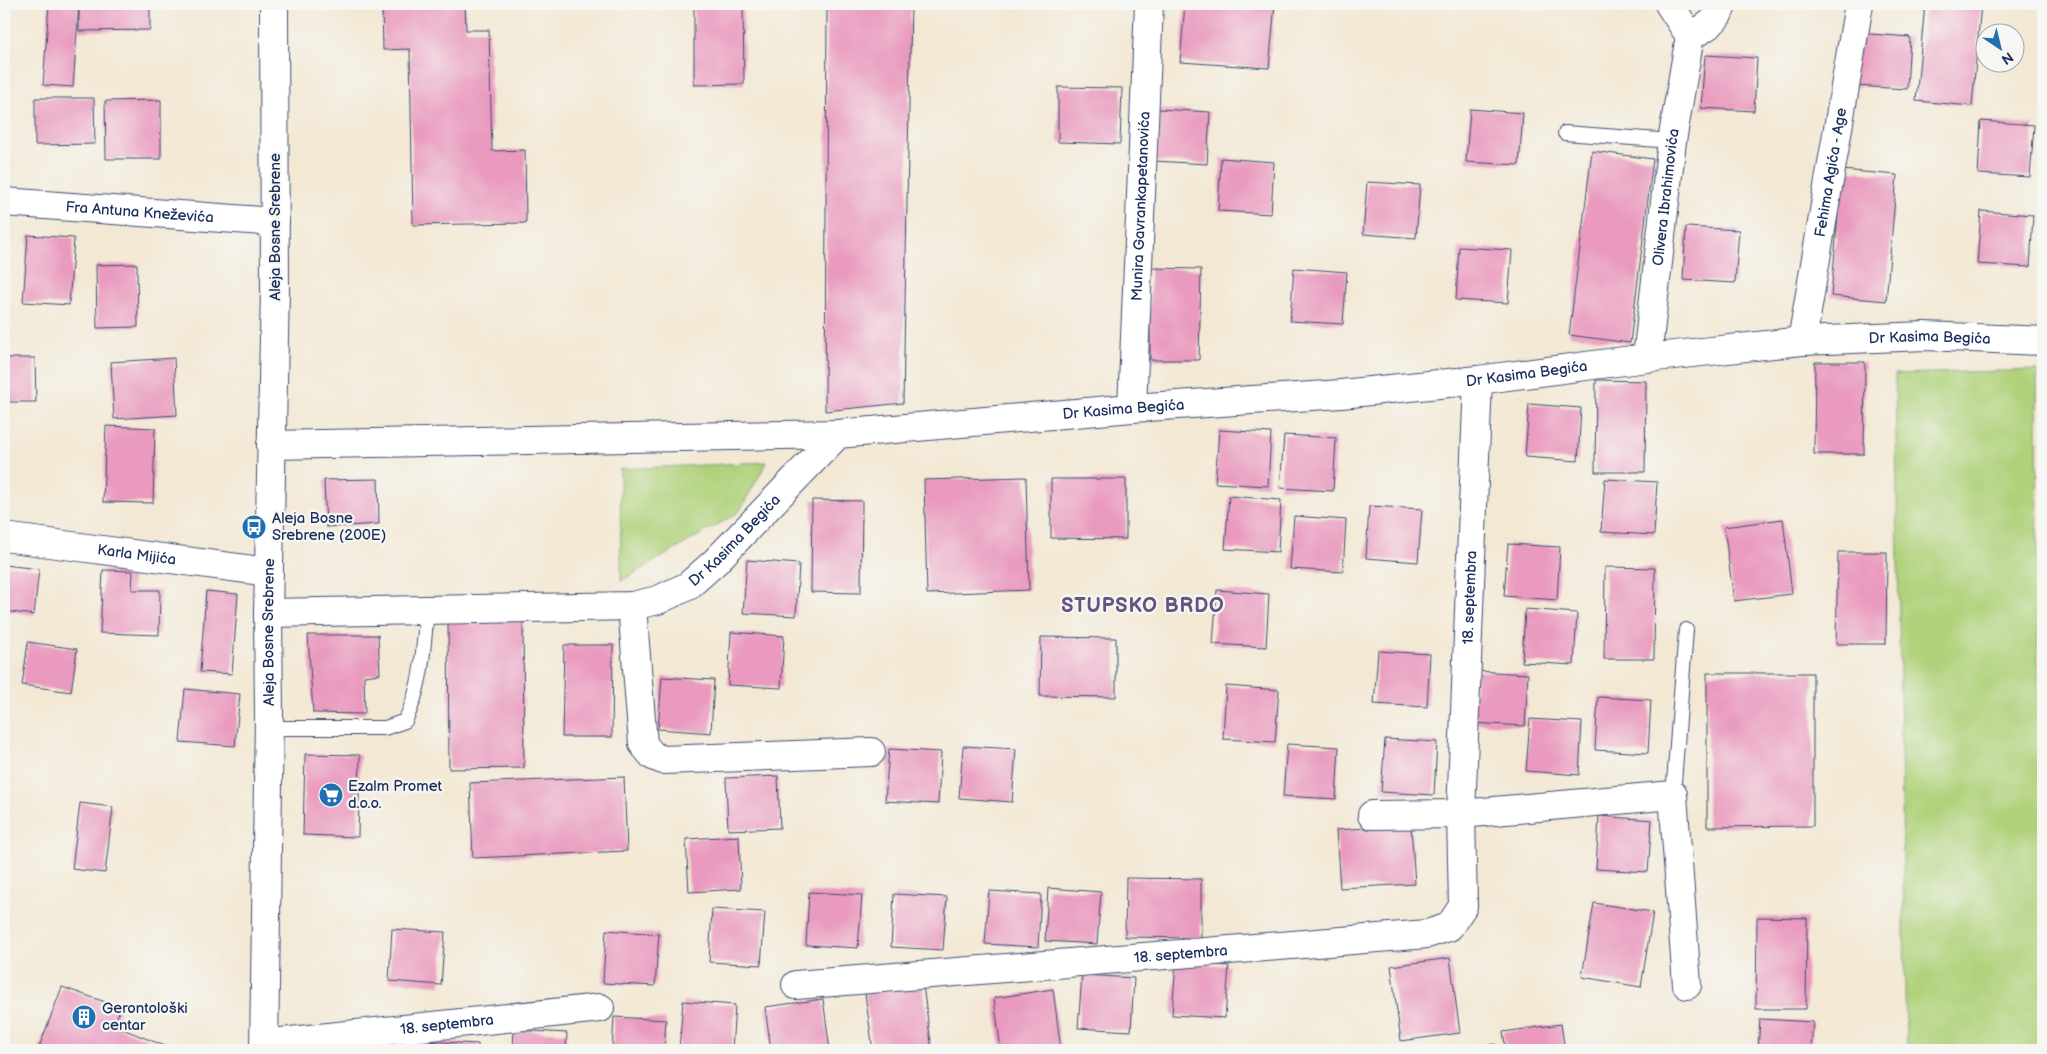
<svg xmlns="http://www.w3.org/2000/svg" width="2047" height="1054" font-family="'Balsamiq Sans',sans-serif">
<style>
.green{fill:#afd179;stroke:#65806c}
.building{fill:#e99abe}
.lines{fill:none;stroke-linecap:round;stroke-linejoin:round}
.service-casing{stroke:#3b4b70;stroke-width:16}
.minor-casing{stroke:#3b4b70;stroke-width:30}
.tertiary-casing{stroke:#3b4b70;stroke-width:30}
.service{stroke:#fff;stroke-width:14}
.minor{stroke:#fff;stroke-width:28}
.tertiary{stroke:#fff;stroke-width:28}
.labels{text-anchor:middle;stroke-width:4.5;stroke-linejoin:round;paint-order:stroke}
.street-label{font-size:15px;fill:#1b2f5e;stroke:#f6f6f2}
.poi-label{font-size:15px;fill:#1b2f5e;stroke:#f6f6f2;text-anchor:start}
.district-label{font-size:20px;font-weight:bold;letter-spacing:1px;fill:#635480;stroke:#f6f6f2}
</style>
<rect width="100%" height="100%" fill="#f6f6f2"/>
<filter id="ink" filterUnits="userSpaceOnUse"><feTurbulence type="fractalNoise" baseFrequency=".02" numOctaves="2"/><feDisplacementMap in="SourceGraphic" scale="10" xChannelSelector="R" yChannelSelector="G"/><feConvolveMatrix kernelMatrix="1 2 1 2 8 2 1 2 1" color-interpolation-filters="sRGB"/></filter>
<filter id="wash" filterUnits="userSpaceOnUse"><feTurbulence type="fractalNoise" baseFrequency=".0096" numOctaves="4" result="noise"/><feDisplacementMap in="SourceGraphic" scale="20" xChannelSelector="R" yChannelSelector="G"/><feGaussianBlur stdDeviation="1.12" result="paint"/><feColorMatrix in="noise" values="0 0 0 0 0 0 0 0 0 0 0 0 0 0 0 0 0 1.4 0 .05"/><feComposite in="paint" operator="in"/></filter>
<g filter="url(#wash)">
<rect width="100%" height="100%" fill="#f3e8d4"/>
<g class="green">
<polygon points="2037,370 2038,694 2043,694 2043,1050 1906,1050 1895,374"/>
<polygon points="767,462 739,512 621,581 620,469"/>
</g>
<g id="blocks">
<g class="building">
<polygon points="49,4 79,4 73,87 43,85"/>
<polygon points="79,4 150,4 150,30 79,31"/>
<polygon points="382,4 465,4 466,30 489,30 492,151 525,150 526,223 413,225 410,49 383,50"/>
<polygon points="694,4 743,4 744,84 694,85"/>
<polygon points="827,4 911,4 903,403 825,411"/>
<polygon points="1185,4 1275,4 1269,68 1180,62"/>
<polygon points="1578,4 1630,4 1630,9 1578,6"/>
<polygon points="1815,4 1828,4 1828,7"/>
<polygon points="1925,4 1981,4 1972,106 1916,101"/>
<polygon points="1857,33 1910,37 1907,89 1854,86"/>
<polygon points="1705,55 1757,58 1754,111 1701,108"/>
<polygon points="1058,87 1122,88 1120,144 1058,142"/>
<polygon points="35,98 94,98 95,144 35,145"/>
<polygon points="161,100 161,159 106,159 105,101"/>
<polygon points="1158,109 1210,112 1207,164 1154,161"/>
<polygon points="1470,109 1523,113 1519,165 1466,162"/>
<polygon points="1981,121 2034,125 2030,177 1978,174"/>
<polygon points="1592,151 1653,159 1630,343 1569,335"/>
<polygon points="1221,158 1274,162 1271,214 1218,211"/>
<polygon points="1842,170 1897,175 1886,301 1831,296"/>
<polygon points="1367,182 1420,185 1416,238 1363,234"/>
<polygon points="1981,211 2033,215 2030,267 1977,264"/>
<polygon points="1686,227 1739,230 1735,283 1683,280"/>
<polygon points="28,235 74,238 69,305 23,302"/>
<polygon points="1459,247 1512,250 1508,303 1456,300"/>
<polygon points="137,264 138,327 97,328 96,265"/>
<polygon points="1150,268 1201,269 1199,360 1150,360"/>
<polygon points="1294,268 1347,272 1343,324 1290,321"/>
<polygon points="4,358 35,358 36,402 4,402"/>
<polygon points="174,358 177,415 114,419 111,362"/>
<polygon points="1815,362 1865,362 1864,454 1814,454"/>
<polygon points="1596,380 1646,381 1645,472 1595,472"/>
<polygon points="1529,404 1581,408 1578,461 1525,457"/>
<polygon points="106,426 155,428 153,503 103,502"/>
<polygon points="1219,430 1271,433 1268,486 1215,483"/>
<polygon points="1284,435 1336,438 1333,491 1280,488"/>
<polygon points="1026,477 1029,590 927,594 924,480"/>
<polygon points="378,479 379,524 326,527 324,480"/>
<polygon points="1051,479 1126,479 1126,539 1051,538"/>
<polygon points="1605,479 1657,482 1654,535 1601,532"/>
<polygon points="1229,496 1281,500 1278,552 1225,549"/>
<polygon points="812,500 862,501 861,593 811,592"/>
<polygon points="1369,506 1422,509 1418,562 1366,558"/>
<polygon points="1294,516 1346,520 1343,572 1290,569"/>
<polygon points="1783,519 1792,594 1734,601 1724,527"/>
<polygon points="1508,544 1560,547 1557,600 1504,596"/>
<polygon points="1838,552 1887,552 1886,644 1836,644"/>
<polygon points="747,560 799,564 796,616 743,613"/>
<polygon points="4,565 39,569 34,615 4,611"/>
<polygon points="1605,567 1655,568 1654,659 1604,659"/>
<polygon points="103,570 133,571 132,590 160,590 159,635 100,633"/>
<polygon points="1217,590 1269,594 1266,647 1213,644"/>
<polygon points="206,591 238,594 232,674 200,672"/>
<polygon points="1525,609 1577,613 1574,665 1522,662"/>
<polygon points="448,615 523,615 524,768 449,769"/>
<polygon points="731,632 784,636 781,688 728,685"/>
<polygon points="308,635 378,635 380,674 364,676 365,714 313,713"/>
<polygon points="1041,637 1116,638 1116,697 1040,696"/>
<polygon points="28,642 77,649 71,692 22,685"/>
<polygon points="564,645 613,645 612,737 562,737"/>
<polygon points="1378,651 1430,654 1427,707 1374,704"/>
<polygon points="1476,671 1528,674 1525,726 1472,723"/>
<polygon points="1707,673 1813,673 1813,826 1707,827"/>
<polygon points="662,677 714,680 711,733 658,729"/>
<polygon points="1226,686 1279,690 1275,742 1223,739"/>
<polygon points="185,689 240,694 235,746 180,742"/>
<polygon points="1598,697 1651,700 1648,753 1595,750"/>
<polygon points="1530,719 1582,722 1579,775 1526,771"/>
<polygon points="1385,739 1437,742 1434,795 1381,792"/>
<polygon points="1287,744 1339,747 1336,799 1283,796"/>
<polygon points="963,746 1016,749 1012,802 959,798"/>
<polygon points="889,749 941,752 938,804 885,801"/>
<polygon points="305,754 360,755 358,837 303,835"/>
<polygon points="778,776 780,828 728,830 726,778"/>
<polygon points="624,777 627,851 473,858 470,783"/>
<polygon points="80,803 113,807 105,873 72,869"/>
<polygon points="1599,816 1652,820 1648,872 1596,869"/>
<polygon points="1411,825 1415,884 1340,888 1336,830"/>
<polygon points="739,836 741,889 689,892 686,839"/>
<polygon points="1126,878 1201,879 1201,938 1125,937"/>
<polygon points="1048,888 1101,892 1097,944 1045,941"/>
<polygon points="989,891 1041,894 1038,947 985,944"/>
<polygon points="809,892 862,895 858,948 806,945"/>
<polygon points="894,894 947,897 943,950 891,947"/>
<polygon points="1594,903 1653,912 1641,987 1582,977"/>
<polygon points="712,909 765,912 761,965 709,962"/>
<polygon points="1757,917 1807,918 1806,1009 1756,1009"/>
<polygon points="392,929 445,932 441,985 389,981"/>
<polygon points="606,930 659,934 655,986 603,983"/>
<polygon points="1450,958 1460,1033 1401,1041 1391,966"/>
<polygon points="1176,962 1229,966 1225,1018 1172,1015"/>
<polygon points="1082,975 1134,978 1131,1031 1078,1028"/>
<polygon points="923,986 932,1050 873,1050 865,994"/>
<polygon points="62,987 120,1007 115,1026 175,1050 38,1050"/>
<polygon points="1053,989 1061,1050 1001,1050 994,998"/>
<polygon points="823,999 830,1050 771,1050 765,1007"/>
<polygon points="683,1001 735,1005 732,1050 679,1050"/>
<polygon points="614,1017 666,1020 664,1050 612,1050"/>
<polygon points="1760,1019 1813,1022 1811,1050 1758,1050"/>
<polygon points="1561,1024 1565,1050 1506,1050 1503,1032"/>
<polygon points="514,1030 567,1033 566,1050 513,1050"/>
<polygon points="425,1041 478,1044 478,1050 425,1050"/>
<polygon points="1496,1044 1497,1050 1461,1050 1461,1049"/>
</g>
</g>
</g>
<g filter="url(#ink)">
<use href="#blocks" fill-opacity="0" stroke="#3b4b70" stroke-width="1"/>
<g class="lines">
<defs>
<g id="service">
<polyline points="1565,133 1672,141"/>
<path d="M269 728H385L405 721C423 685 423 649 427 609"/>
<polyline points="1673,795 1686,630"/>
</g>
<g id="minor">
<polyline points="1669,4 1690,36"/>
<path id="s1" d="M4 202 275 222"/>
<path id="s2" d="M1802 341 1859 4"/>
<path id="s3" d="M1647 358 1672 141 1690 36C1705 28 1719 21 1722 4"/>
<path id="s4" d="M1132 408 1149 4"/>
<polyline points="271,445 838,434"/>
<path id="s5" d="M4 537 269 572"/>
<polyline points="632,606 643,744 653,756 663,760 871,752"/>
<path id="s6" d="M268 613 632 606 658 600 688 586 715 562 838 434 1132 408 1341 394 1478 380 1647 358 1802 341 1925 336 2043 341"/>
<polyline points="1372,815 1461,814 1673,795 1687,985"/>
<path id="s7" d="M796 985 1427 934 1449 927 1463 906 1461 814 1478 380"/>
<path id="s8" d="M268 1050 272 1043 600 1008"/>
</g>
<g id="tertiary">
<path id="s9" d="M264 1050 269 716 268 613 275 290 274 4"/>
</g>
</defs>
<use href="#service" class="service-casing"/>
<use href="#minor" class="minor-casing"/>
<use href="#tertiary" class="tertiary-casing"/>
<use href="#service" class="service"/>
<use href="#minor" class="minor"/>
<use href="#tertiary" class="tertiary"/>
</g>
</g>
<defs>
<symbol id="bus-disc" viewBox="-11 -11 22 22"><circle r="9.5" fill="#1f6fb2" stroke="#f6f6f2"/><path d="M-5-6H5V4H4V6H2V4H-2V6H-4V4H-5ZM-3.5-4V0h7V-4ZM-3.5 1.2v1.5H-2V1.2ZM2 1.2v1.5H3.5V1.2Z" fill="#fff"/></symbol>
<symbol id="supermarket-disc" viewBox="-11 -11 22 22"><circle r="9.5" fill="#1f6fb2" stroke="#f6f6f2"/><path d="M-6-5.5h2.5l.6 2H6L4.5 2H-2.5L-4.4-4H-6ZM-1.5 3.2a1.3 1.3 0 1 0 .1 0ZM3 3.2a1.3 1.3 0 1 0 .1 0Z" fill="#fff"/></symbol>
<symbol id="building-disc" viewBox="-11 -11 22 22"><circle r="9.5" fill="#1f6fb2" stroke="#f6f6f2"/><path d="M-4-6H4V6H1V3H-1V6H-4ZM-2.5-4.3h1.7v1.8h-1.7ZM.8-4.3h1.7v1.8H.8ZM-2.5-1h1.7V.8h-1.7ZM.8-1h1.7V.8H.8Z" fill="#fff"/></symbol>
</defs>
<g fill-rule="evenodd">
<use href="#bus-disc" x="240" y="513" width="28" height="28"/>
<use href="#supermarket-disc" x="317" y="781" width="28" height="28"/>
<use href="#building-disc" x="70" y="1003" width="28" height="28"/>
</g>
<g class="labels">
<g class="street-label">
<text dy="5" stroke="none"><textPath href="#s2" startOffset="171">Fehima Agića - Age</textPath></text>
<text dy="5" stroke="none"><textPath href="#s3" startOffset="162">Olivera Ibrahimovića</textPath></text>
<text dy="5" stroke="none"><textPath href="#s4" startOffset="202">Munira Gavrankapetanovića</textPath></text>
<text dy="5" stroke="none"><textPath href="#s1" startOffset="136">Fra Antuna Kneževića</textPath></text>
<text transform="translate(275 227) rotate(-90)" y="5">Aleja Bosne Srebrene</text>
<text dy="5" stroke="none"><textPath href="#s6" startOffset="1734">Dr Kasima Begića</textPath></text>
<text dy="5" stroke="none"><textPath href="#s6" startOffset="1329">Dr Kasima Begića</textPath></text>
<text dy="5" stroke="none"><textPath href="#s6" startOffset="924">Dr Kasima Begića</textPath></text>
<text dy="5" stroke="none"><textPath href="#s6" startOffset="489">Dr Kasima Begića</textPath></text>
<text dy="5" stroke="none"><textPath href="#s5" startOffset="134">Karla Mijića</textPath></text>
<text dy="5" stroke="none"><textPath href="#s7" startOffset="990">18. septembra</textPath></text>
<text dy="5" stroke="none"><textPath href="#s9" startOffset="418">Aleja Bosne Srebrene</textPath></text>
<text dy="5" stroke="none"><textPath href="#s7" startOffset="386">18. septembra</textPath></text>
<text dy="5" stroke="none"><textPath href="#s8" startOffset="184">18. septembra</textPath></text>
</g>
<g class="poi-label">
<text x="272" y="523">Aleja Bosne<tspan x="272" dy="17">Srebrene (200E)</tspan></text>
<text x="348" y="791">Ezalm Promet<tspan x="348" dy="17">d.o.o.</tspan></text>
<text x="102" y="1013">Gerontološki<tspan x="102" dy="17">centar</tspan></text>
</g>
<g class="district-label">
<text x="1143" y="612">STUPSKO BRDO</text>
</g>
</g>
<rect width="2047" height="1054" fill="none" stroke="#f6f6f2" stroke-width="20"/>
<g transform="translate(2000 48) rotate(145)"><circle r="24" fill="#f6f6f2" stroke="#9ea6b7"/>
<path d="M0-4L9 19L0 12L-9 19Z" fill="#1f6fb2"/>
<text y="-8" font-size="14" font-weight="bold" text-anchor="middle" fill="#1b2f5e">N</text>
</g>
</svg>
